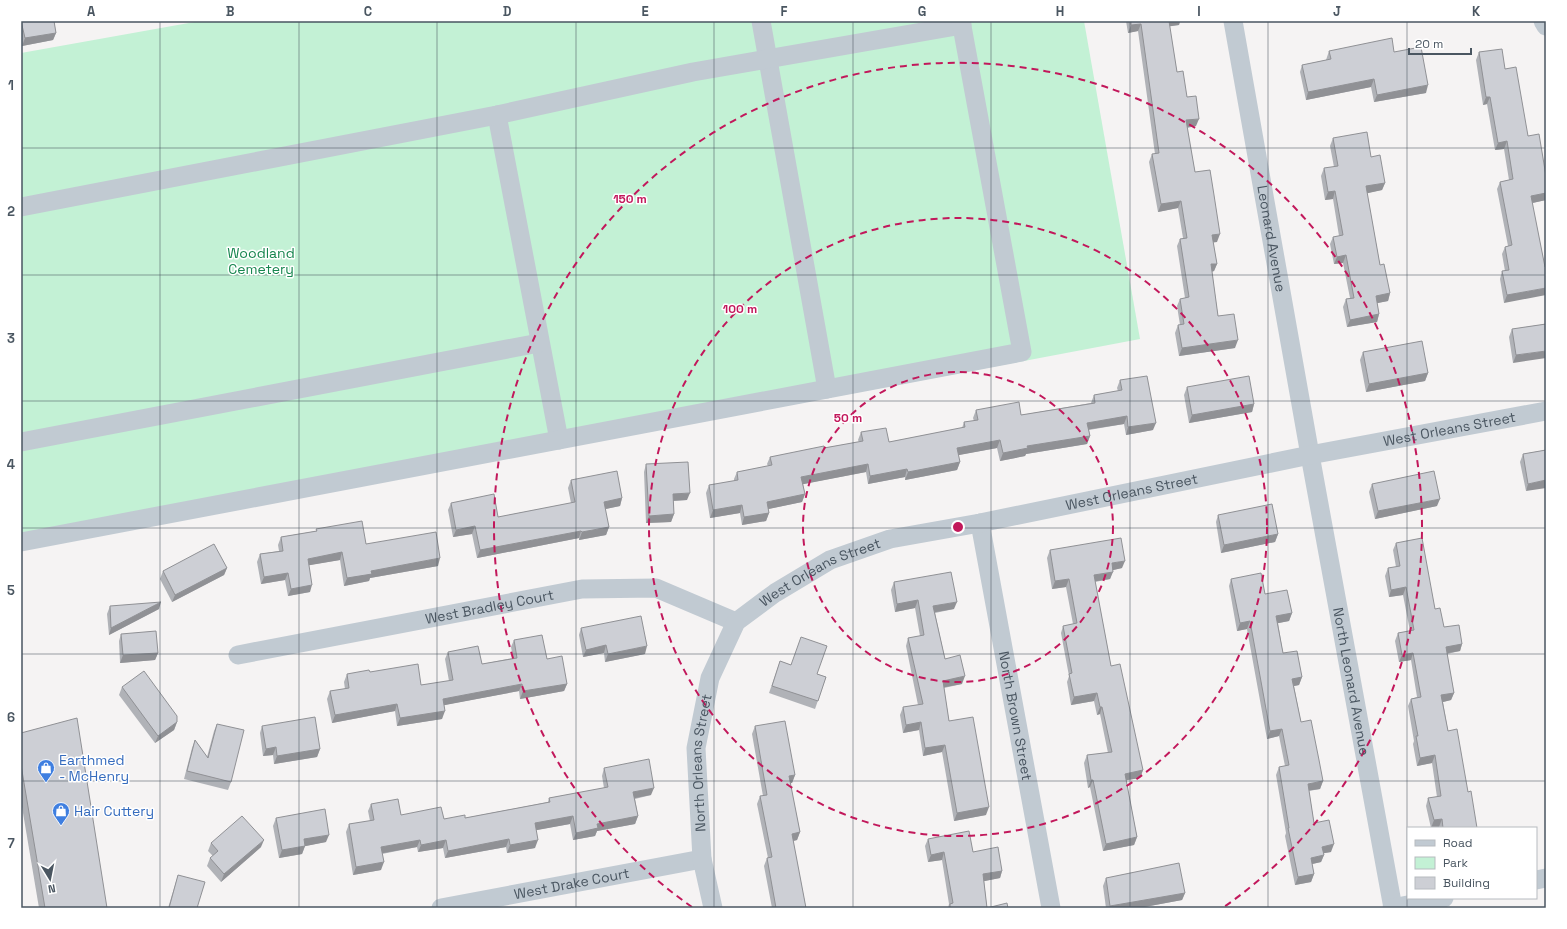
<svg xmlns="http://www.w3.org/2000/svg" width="1567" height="929" font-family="'Space Grotesk',sans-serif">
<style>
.green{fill:#c3f1d5}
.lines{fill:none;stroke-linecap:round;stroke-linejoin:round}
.street{stroke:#c1cad2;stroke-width:19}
.wall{fill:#b0b2b7}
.shaded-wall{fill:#909195}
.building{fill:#cdcfd5;stroke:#909195}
.grid{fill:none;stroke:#4a5661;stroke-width:1;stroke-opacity:0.55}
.ring{fill:none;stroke:#c2185b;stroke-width:2;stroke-dasharray:7 5}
.labels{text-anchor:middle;stroke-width:3;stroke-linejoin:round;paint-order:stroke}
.street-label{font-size:14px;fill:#4a5661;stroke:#fff}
.park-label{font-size:14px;fill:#17864f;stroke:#fff}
.shop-label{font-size:14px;fill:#366cbe;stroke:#fff;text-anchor:start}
.centre{fill:#c2185b;stroke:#fff;stroke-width:2}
.ring-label{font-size:12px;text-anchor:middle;font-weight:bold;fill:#c2185b;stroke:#fff;stroke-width:3;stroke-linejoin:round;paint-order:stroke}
.neatline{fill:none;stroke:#4a5661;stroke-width:1.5}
.grid-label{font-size:13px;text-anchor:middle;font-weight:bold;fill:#4a5661}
</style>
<rect width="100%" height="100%" fill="#f5f3f3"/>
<polygon class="green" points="200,21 1084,21 1140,339 21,550 21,53"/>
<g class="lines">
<g class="street">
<polyline points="761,21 827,389"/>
<path id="s1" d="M1233 21 1310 455 1393 908"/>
<polyline points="1543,21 1546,26"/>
<polyline points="497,115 559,440"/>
<polyline points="21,207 497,115 693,72 962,25"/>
<polyline points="21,442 539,343"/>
<path id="s2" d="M980 523 1051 908"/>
<polyline points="21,542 1022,352 961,21"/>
<path id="s3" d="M238 655 582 589 656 588 736 622"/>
<polyline points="1536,880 1546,878"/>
<path id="s4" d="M441 908 702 859"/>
<path id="s5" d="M713 908 702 859 696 748 710 678 736 622 775 593 830 560 890 539 980 523 1310 455 1546 411"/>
<polyline points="1392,908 1444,898"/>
</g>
</g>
<g class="wall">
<polygon points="21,21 54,21 56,33 53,40 22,46 21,41"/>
<polygon points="1126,21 1180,21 1179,25 1169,26 1177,72 1187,97 1196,126 1187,128 1195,172 1217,242 1213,242 1217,264 1214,271 1212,272 1218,316 1235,348 1179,356 1175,333 1178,325 1180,325 1177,306 1180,299 1185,298 1177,246 1180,239 1183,238 1178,208 1158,212 1149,162 1152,154 1155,154 1138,31 1128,33"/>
<polygon points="1329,51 1394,52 1426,93 1374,102 1371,87 1306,100 1300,72 1302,65 1326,60"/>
<polygon points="1479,52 1505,69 1528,136 1546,176 1546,200 1532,203 1545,267 1504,303 1500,279 1502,271 1505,271 1502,254 1505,247 1508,246 1497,189 1500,182 1509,180 1504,149 1495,150 1487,104 1483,105 1476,60"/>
<polygon points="1333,138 1371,157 1385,183 1382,190 1367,193 1380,265 1390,293 1388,301 1377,303 1379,314 1377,322 1347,327 1343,307 1346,299 1350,298 1343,263 1334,264 1330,244 1333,237 1339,236 1333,199 1325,200 1321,176 1324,168 1334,167 1330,146"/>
<polygon points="1546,324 1513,363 1509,337 1512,329"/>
<polygon points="1363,352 1428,373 1425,381 1366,392 1360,360"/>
<polygon points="1120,380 1153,430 1126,435 1124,424 1089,430 1090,436 1087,444 1026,454 1025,456 1000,461 997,448 958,455 960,462 957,470 905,480 905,477 868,484 866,472 803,484 805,494 802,502 768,509 769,513 766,521 742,525 740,513 710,518 706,493 709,485 734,481 734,479 737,472 768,466 767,464 770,457 859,442 858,440 861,432 889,442 962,428 964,422 974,421 973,418 976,410 1021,415 1091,403 1094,395 1118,391 1117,388"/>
<polygon points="1187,387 1254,404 1252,412 1189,423 1184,395"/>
<polygon points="1546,450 1526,491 1520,462 1523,454"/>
<polygon points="646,464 687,500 673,501 674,514 671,522 646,523 644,472"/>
<polygon points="571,480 622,498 620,506 605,509 609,527 606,535 579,540 579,538 477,558 472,534 453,537 448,510 451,503 498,517 571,503 568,488"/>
<polygon points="1372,484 1437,506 1375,519 1369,492"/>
<polygon points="1218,515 1278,534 1275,542 1221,553 1216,522"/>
<polygon points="316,529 366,544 438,566 370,578 369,581 344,586 340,560 309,565 310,592 288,596 285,580 261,584 257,562 260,554 279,551 278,545 281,537 316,531"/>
<polygon points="1396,543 1435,609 1444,627 1462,644 1460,651 1447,654 1454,693 1451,700 1443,702 1448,731 1468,792 1477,828 1439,828 1439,827 1431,828 1426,806 1428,798 1437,797 1432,763 1417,766 1413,744 1414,741 1408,706 1411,699 1417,697 1411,660 1399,662 1395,641 1398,633 1410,631 1403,595 1389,597 1385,576 1388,568 1396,567 1393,550"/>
<polygon points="1050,550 1122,568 1113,570 1110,579 1095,582 1111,666 1143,770 1140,778 1126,780 1137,837 1134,845 1103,851 1090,787 1088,788 1084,763 1087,755 1108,753 1100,714 1097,715 1094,701 1071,705 1067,682 1069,676 1061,633 1063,626 1073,624 1066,587 1052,589 1047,558"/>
<polygon points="227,568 224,575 172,602 160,579 163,571"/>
<polygon points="1231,579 1265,594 1292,613 1289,621 1278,623 1283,653 1302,677 1299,685 1294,686 1301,722 1323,781 1320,789 1309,791 1314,823 1331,852 1324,853 1324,855 1321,862 1312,864 1314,874 1311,882 1295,885 1285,836 1286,833 1276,775 1279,767 1285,766 1279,736 1267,739 1247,629 1237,631 1229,586"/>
<polygon points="894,582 954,609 935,613 945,659 962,684 944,688 949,721 986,815 954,821 942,752 923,756 919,730 903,733 900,715 903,707 918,705 906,646 908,638 920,636 915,608 895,612 891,590"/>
<polygon points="110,606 159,609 109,635 107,614"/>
<polygon points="581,628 645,654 605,662 604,653 583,657 579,635"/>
<polygon points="121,634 158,653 155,660 120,663 119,641"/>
<polygon points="514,640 547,659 567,684 564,691 520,699 519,691 444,705 442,719 397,726 395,711 332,723 327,699 330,691 345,689 344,682 347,674 370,672 421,685 449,681 445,659 448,652 482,664 513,658 511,647"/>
<polygon points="780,661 826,677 815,709 769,693"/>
<polygon points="122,687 177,722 174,730 155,743 119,695"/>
<polygon points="217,724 231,782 228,790 184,779 192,748 195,740 207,757 214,731"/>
<polygon points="262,726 320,749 317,757 274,764 273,755 263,756 260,733"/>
<polygon points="755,726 795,775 792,783 790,783 800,832 797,840 793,841 806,908 772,908 764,866 767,858 768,858 757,804 760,796 763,796 752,734"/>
<polygon points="21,733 107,908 39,908 21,801"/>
<polygon points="604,768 651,795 635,799 638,816 635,824 597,831 595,836 573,840 570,824 536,830 535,848 507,853 506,847 445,858 443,848 418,852 417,847 382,854 381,870 353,875 346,832 349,824 370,821 368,811 371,804 401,815 444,819 465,818 548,802 549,798 604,788 602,776"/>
<polygon points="276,818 326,842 305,846 302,854 279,858 273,826"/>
<polygon points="928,839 973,852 1002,871 1000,878 984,881 987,908 1008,908 948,908 949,904 942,860 928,862 925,846"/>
<polygon points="211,843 261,847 221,882 207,866 210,858 213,856 208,851"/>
<polygon points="178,875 197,908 168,908"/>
<polygon points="1106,878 1185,893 1182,900 1139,908 1106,908 1103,886"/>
</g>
<g class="shaded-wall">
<polygon points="1168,21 1180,21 1179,25 1165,27"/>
<polygon points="1141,24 1138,31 1128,33 1131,25"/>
<polygon points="56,33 53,40 22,46 25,38"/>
<polygon points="1374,79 1371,87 1306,100 1308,92"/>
<polygon points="1428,85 1426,93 1374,102 1377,95"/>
<polygon points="1486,97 1490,97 1487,104 1483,105"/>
<polygon points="1199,119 1196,126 1183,128 1186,120"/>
<polygon points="1507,141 1504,149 1495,150 1498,143"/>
<polygon points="1385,183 1382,190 1364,194 1366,186"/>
<polygon points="1335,191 1333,199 1325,200 1328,192"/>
<polygon points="1546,193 1546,200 1528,204 1531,196"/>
<polygon points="1181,201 1178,208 1158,212 1161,204"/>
<polygon points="1220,234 1217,242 1210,243 1212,235"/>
<polygon points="1346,255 1343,263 1334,264 1337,257"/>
<polygon points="1211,264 1217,264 1214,271 1208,272"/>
<polygon points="1546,288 1546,295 1504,303 1507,295"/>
<polygon points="1390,293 1388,301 1373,304 1376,296"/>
<polygon points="1379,314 1377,322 1347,327 1350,320"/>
<polygon points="1238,340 1235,348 1179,356 1182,348"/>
<polygon points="1546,351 1546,358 1513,363 1516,355"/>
<polygon points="1428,373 1425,381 1366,392 1369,384"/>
<polygon points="1254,404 1252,412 1189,423 1192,415"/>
<polygon points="1127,416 1124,424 1085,430 1087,423"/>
<polygon points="1156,423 1153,430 1126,435 1128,427"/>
<polygon points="1090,436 1087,444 1026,454 1025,456 1000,461 1003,453 1027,446"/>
<polygon points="1000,440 997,448 954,456 957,448"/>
<polygon points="960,462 957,470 905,480 908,472"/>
<polygon points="868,464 866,472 799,485 801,477"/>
<polygon points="907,469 905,477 868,484 870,476"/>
<polygon points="1546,480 1546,488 1526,491 1528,484"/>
<polygon points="690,493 687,500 670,501 673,494"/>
<polygon points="805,494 802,502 764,510 767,502"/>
<polygon points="622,498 620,506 601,510 604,502"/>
<polygon points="1440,499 1437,506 1375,519 1378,511"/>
<polygon points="742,505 740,513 710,518 713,510"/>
<polygon points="769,513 766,521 742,525 744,517"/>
<polygon points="674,514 671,522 646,523 649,516"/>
<polygon points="475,526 472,534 453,537 456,530"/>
<polygon points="609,527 606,535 579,540 582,532"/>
<polygon points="581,531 579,538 477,558 480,550"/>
<polygon points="1278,534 1275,542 1221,553 1224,545"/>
<polygon points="342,552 340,560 305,566 308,559"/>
<polygon points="440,558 438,566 370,578 369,581 344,586 347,578 371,571"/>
<polygon points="1125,561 1122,568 1109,571 1112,563"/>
<polygon points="227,568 224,575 172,602 175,595"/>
<polygon points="1113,572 1110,579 1091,582 1094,575"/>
<polygon points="288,573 285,580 261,584 264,577"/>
<polygon points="1069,579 1066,587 1052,589 1055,581"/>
<polygon points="312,585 310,592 288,596 291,589"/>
<polygon points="1406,587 1403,595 1389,597 1391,590"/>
<polygon points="918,600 915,608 895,612 897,604"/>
<polygon points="161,602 159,609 109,635 111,628"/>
<polygon points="957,602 954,609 930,613 933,606"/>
<polygon points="1292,613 1289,621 1274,624 1276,616"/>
<polygon points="1250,621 1247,629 1237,631 1240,623"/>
<polygon points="1462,644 1460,651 1443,654 1446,647"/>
<polygon points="606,645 604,653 583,657 586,650"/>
<polygon points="647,646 645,654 605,662 608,654"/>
<polygon points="158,653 155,660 120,663 123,655"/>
<polygon points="1413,653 1411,660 1399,662 1402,655"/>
<polygon points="965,676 962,684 940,688 943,681"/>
<polygon points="1302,677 1299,685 1289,687 1292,679"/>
<polygon points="522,684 519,691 440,706 443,699"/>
<polygon points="567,684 564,691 520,699 523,691"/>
<polygon points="1097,693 1094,701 1071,705 1074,697"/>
<polygon points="1454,693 1451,700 1439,703 1441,695"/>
<polygon points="397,704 395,711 332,723 335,715"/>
<polygon points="1100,707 1102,707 1100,714 1097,715"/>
<polygon points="445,711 442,719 397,726 400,718"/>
<polygon points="177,722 174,730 155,743 158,736"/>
<polygon points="921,722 919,730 903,733 906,725"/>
<polygon points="1282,729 1279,736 1267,739 1270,731"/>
<polygon points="945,745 942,752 923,756 925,748"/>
<polygon points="276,747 273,755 263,756 266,749"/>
<polygon points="320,749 317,757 274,764 277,756"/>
<polygon points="1435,755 1432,763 1417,766 1420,758"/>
<polygon points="1143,770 1140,778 1122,781 1125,774"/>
<polygon points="795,775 792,783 786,784 789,776"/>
<polygon points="1091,780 1093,780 1090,787 1088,788"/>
<polygon points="1323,781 1320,789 1305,791 1308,784"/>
<polygon points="654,788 651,795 630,799 633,792"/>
<polygon points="989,807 986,815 954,821 957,813"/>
<polygon points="573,816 570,824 532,831 535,823"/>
<polygon points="638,816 635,824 597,831 595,836 573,840 576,833 597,824"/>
<polygon points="1442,819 1439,827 1431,828 1434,820"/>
<polygon points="800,832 797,840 789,842 792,834"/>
<polygon points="329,835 326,842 301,847 304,839"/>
<polygon points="1137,837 1134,845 1103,851 1106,844"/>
<polygon points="509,839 506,847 445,858 448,851"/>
<polygon points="264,840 261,847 221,882 224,874"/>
<polygon points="420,840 417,847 378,854 381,847"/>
<polygon points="446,840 443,848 418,852 421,845"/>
<polygon points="538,840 535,848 507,853 510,845"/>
<polygon points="1334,844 1331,852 1319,854 1322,847"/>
<polygon points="305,846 302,854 279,858 282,850"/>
<polygon points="944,852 942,860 928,862 931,855"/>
<polygon points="1324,855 1321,862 1308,865 1311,858"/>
<polygon points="384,862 381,870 353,875 356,867"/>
<polygon points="1002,871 1000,878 980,882 983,874"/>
<polygon points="1314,874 1311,882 1295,885 1298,877"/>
<polygon points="1185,893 1182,900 1139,908 1109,908 1110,906"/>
</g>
<g class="building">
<polygon points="21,21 54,21 56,33 25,38"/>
<polygon points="1131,21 1169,21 1177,72 1183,71 1187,97 1196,96 1199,119 1186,120 1195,172 1210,170 1214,195 1220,234 1212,235 1217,264 1211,264 1218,316 1234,314 1238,340 1182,348 1178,325 1184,324 1180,299 1189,297 1180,239 1187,238 1181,201 1161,204 1152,154 1159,153 1141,24 1131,25"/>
<polygon points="1392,38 1394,52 1421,47 1428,85 1377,95 1374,79 1308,92 1302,65 1331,59 1329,51"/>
<polygon points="1502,49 1505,69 1516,67 1528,136 1539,134 1546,176 1546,193 1531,196 1545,267 1546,267 1546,288 1507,295 1502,271 1509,270 1505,247 1512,245 1500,182 1513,179 1507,141 1498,143 1490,97 1486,97 1479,52"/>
<polygon points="1367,132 1371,157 1380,155 1385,183 1366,186 1380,265 1384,264 1390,293 1376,296 1379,314 1350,320 1346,299 1354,298 1346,255 1337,257 1333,237 1343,235 1335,191 1328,192 1324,168 1338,166 1333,138"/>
<polygon points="1546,324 1546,351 1516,355 1512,329"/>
<polygon points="1422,341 1428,373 1369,384 1363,352"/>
<polygon points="1147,376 1156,423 1128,427 1127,416 1087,423 1090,436 1027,446 1028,448 1003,453 1000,440 957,448 960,462 908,472 907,469 870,476 868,464 801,477 805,494 767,502 769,513 744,517 742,505 713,510 709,485 738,480 737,472 772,465 770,457 824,446 824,448 863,441 861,432 886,428 889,442 965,427 964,422 978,420 976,410 1019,402 1021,415 1095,403 1094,395 1122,390 1120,380"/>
<polygon points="1249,376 1254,404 1192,415 1187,387"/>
<polygon points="1546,450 1546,480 1528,484 1523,454"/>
<polygon points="688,462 690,493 673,494 674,514 649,516 646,464"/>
<polygon points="617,471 622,498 604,502 609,527 582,532 581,531 480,550 475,526 456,530 451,503 494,494 498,517 575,502 571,480"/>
<polygon points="1434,471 1440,499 1378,511 1372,484"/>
<polygon points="1272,504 1278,534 1224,545 1218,515"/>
<polygon points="362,521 366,544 436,532 440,558 371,571 372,574 347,578 342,552 308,559 312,585 291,589 288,573 264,577 260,554 283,551 281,537 317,531 316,529"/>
<polygon points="1121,538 1125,561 1112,563 1113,572 1094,575 1111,666 1120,664 1143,770 1125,774 1137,837 1106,844 1093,780 1091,780 1087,755 1112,752 1102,707 1100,707 1097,693 1074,697 1069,674 1072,673 1063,626 1077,623 1069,579 1055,581 1050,550"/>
<polygon points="1422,538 1435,609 1440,608 1444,627 1459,625 1462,644 1446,647 1454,693 1441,695 1448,731 1457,729 1468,792 1471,791 1477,828 1443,828 1442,819 1434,820 1428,798 1441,796 1435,755 1420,758 1416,736 1418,736 1411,699 1421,697 1413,653 1402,655 1398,633 1414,630 1406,587 1391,590 1388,568 1400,566 1396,543"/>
<polygon points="214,544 227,568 175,595 163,571"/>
<polygon points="951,572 957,602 933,606 945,659 960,655 965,676 943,681 949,721 973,717 989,807 957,813 945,745 925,748 921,722 906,725 903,707 923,704 908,638 924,635 918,600 897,604 894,582"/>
<polygon points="1261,573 1265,594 1287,590 1292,613 1276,616 1283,653 1297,651 1302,677 1292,679 1301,722 1311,720 1319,760 1323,781 1308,784 1314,823 1329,820 1334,844 1322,847 1324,855 1311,858 1314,874 1298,877 1288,828 1289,828 1279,767 1289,765 1282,729 1270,731 1250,621 1240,623 1231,579"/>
<polygon points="161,602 111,628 110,606"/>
<polygon points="641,616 647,646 608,654 606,645 586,650 581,628"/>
<polygon points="156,631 158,653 123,655 121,634"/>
<polygon points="542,635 547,659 562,656 567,684 523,691 522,684 443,699 445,711 400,718 397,704 335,715 330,691 349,688 347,674 369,670 370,672 418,664 421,685 453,680 448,652 478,646 482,664 517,658 514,640"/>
<polygon points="801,637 827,646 817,674 826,677 818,701 772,686 780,661 791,665"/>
<polygon points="144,671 177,716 177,722 158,736 122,687"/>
<polygon points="315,717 320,749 277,756 276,747 266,749 262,726"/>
<polygon points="77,718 107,908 45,908 21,765 21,733"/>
<polygon points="785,721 795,775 789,776 800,832 792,834 806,908 776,908 767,858 772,857 760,796 767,795 755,726"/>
<polygon points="217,724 244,730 231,782 187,771 195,740 208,758"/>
<polygon points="649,759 654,788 633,792 638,816 597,824 598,828 576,833 573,816 535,823 538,840 510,845 509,839 448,851 446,840 421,845 420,840 381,847 384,862 356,867 349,824 374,820 371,804 398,799 401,815 441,807 444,819 465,815 465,818 550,802 549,798 608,787 604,768"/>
<polygon points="325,809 329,835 304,839 305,846 282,850 276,818"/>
<polygon points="242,816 264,840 224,874 210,858 218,851 211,843"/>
<polygon points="969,831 973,852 998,847 1002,871 983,874 987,908 1007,903 1008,908 950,908 950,904 953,903 944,852 931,855 928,839"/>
<polygon points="1179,863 1185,893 1110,906 1106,878"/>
<polygon points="178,875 205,882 197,908 169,908"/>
</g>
<path class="grid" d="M160 21V908M299 21V908M437 21V908M576 21V908M714 21V908M853 21V908M991 21V908M1130 21V908M1268 21V908M1407 21V908M21 148H1546M21 275H1546M21 401H1546M21 528H1546M21 654H1546M21 781H1546"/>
<g class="ring">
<circle cx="958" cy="527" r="155"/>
<circle cx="958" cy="527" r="309"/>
<path d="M692 907A464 464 0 1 1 1224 907"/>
</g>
<defs>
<symbol id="shop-pin" viewBox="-11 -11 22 30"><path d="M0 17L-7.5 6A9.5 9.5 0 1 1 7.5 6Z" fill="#3f7fe0" stroke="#fff"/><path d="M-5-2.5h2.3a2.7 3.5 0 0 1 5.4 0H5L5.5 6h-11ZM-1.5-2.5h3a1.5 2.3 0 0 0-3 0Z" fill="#fff"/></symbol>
</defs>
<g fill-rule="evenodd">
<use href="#shop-pin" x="36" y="758" width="20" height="27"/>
<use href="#shop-pin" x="51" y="801" width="20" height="27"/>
</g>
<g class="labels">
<g class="street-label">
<text dy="5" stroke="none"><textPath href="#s1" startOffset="221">Leonard Avenue</textPath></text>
<text dy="5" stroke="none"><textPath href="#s5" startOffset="1041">West Orleans Street</textPath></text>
<text dy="5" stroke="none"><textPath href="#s5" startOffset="717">West Orleans Street</textPath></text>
<text dy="5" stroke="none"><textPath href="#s5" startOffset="393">West Orleans Street</textPath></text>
<text dy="5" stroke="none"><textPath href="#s3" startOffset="256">West Bradley Court</textPath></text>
<text dy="5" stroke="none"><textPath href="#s1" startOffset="671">North Leonard Avenue</textPath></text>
<text dy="5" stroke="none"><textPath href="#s2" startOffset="196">North Brown Street</textPath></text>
<text dy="5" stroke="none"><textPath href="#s5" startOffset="147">North Orleans Street</textPath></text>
<text dy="5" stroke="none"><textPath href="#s4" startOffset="133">West Drake Court</textPath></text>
</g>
<g class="park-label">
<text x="261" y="258">Woodland<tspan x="261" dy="16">Cemetery</tspan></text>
</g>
<g class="shop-label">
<text x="59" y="765">Earthmed<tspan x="59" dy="16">- McHenry</tspan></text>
<text x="74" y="816">Hair Cuttery</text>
</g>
</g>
<circle cx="958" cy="527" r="6" class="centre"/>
<g class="ring-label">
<text x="630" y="203">150 m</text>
<text x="740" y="313">100 m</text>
<text x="848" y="422">50 m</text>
</g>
<rect width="1567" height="929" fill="none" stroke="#ffffff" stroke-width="44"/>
<rect x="1407" y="827" width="130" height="72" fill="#ffffff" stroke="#b7bbc0"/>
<rect x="1415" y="840" width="20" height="6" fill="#c1cad2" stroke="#b7bbc0"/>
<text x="1443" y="847" font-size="12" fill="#4a5661">Road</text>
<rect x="1415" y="857" width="20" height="12" fill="#c3f1d5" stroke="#b7bbc0"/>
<text x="1443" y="867" font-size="12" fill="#4a5661">Park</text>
<rect x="1415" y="877" width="20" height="12" fill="#cdcfd5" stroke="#b7bbc0"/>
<text x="1443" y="887" font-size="12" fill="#4a5661">Building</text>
<g transform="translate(50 879) rotate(170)" stroke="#ffffff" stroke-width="3" paint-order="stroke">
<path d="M0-3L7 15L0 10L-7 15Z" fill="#4a5661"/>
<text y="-6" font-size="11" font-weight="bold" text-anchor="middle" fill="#4a5661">N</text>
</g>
<path d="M1409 48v6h62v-6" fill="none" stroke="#4a5661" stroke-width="2"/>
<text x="1415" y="48" font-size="12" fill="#4a5661" stroke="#ffffff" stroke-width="3" paint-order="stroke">20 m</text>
<rect x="22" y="22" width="1523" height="885" class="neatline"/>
<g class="grid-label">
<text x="91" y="16">A</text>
<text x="230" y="16">B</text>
<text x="368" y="16">C</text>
<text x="507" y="16">D</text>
<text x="645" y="16">E</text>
<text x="784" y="16">F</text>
<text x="922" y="16">G</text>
<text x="1060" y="16">H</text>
<text x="1199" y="16">I</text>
<text x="1337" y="16">J</text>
<text x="1476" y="16">K</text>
<text x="11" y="90">1</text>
<text x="11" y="216">2</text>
<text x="11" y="343">3</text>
<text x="11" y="469">4</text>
<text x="11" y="595">5</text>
<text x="11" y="722">6</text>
<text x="11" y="848">7</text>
</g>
</svg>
